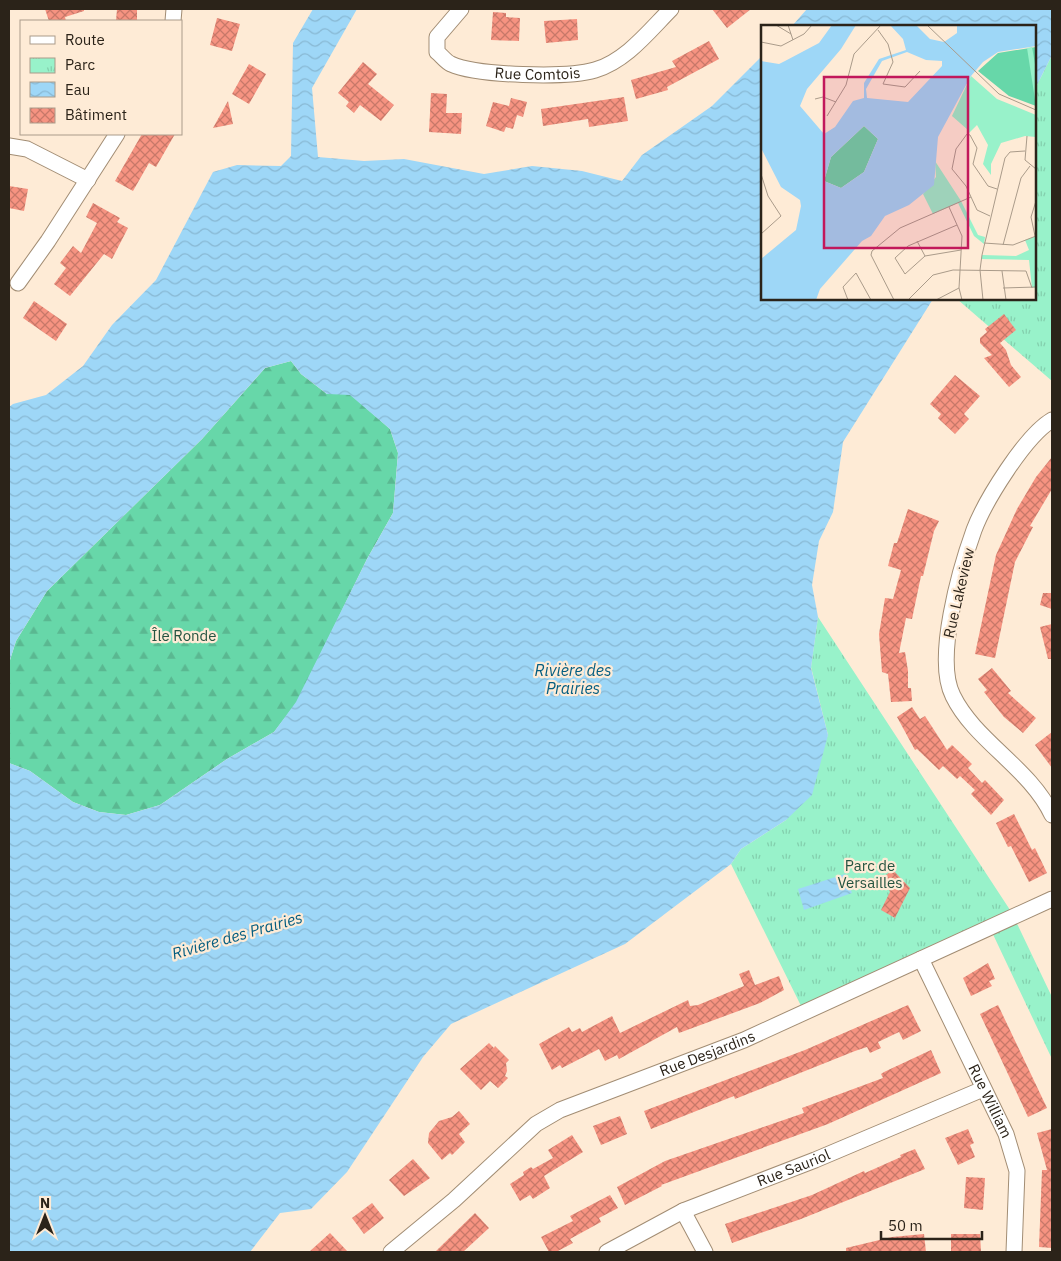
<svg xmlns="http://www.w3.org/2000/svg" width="1061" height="1261" font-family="'IBM Plex Sans',sans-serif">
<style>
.forest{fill:url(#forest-firs)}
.park{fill:url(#park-tufts)}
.water{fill:url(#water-waves)}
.building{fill:url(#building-cross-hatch)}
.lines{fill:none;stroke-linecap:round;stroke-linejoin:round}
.street-casing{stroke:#a28d74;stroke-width:17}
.street{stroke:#fff;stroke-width:15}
.labels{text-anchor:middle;stroke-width:4.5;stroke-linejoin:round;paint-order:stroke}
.street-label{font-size:15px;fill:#2b2319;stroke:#feebd6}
.park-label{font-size:15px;fill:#255441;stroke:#feebd6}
.water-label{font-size:16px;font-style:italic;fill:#045d80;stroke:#feebd6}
.inset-road{fill:none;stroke:#aa9b8a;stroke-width:1}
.view{fill:#c2185b;fill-opacity:0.15;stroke:#c2185b;stroke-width:2.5}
.inset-edge{fill:none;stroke:#2b2319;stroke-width:2.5}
</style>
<defs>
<pattern id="forest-firs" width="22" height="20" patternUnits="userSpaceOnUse" patternTransform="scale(1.25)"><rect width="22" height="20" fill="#67d7a9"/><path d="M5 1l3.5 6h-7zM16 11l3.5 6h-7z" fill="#5ab891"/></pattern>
<pattern id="park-tufts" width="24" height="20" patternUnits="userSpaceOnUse" patternTransform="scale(1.25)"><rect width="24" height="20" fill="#98f2ca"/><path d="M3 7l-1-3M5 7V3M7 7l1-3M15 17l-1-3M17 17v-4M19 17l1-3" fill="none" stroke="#83cfad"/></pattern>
<pattern id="water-waves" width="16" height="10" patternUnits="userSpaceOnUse" patternTransform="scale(1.25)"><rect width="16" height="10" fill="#9ed7f7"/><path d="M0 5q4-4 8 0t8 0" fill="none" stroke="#88b8d3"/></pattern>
<pattern id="building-cross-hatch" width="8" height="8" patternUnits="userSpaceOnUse" patternTransform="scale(1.25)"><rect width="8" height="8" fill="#f69381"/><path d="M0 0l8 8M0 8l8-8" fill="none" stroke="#c77869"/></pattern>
</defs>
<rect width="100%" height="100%" fill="#feebd6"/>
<polygon class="forest" points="291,361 301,374 327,394 350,394 390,429 398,453 393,513 367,559 297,702 274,732 227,759 160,805 126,815 99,812 73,802 30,771 9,763 10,660 16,641 47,591 202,439 265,368"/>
<g class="park">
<polygon points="1052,55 1052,381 957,299 1035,299 1035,89"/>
<polygon points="818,617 1012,913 1052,997 1052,1059 990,928 804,1012 731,864 741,849 786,820 828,735 811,667"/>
</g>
<g class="water">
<polygon points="313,9 357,9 312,88 318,157 364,161 404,159 484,174 532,166 582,171 622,181 642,155 712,106 762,56 762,299 933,299 843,442 833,512 819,541 812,585 818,617 811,668 828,735 812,795 786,820 741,849 731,864 625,944 451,1024 423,1057 347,1172 311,1209 280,1213 250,1252 9,1252 9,763 30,771 73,802 99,812 126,815 160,805 227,759 274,732 296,702 367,559 393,513 398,453 390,429 350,395 327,394 301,374 291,361 265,368 202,439 47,591 16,641 10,660 9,691 9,407 13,404 46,395 83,366 112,325 156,280 213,172 237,165 281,166 291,156 293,43"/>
<polygon points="807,9 1052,9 1052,55 1035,89 1035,26 792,26"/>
<polygon points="845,874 852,893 804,910 798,889"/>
</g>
<g class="building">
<polygon points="45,9 84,9 84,11 65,17 66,21 49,21"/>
<polygon points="117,9 137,9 137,21 116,21"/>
<polygon points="712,9 751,9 727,28"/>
<polygon points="493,12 506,13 506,17 520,18 519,41 491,40"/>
<polygon points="217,18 240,24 232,51 210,45"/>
<polygon points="577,19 578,40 546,43 544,21"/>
<polygon points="709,41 719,59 667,87 668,90 636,99 631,80 676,67 672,61"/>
<polygon points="363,62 377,74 368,84 394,105 381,121 360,105 354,113 346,106 349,102 338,93"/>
<polygon points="249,64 266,74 249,104 232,94"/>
<polygon points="431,93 447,94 446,113 462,113 461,134 429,132"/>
<polygon points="624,97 628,121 589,127 588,119 543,126 541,109"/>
<polygon points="511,98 527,102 523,117 517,115 513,129 506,127 504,132 486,126 493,102 509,106"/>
<polygon points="228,101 233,124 213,128"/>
<polygon points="142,134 175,134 156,167 149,163 133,191 115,181"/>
<polygon points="9,186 28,189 24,211 9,208"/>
<polygon points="93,203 120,218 117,222 128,228 112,259 104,254 70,296 54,284 66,268 60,263 73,246 81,253 97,223 86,217"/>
<polygon points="34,301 67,324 56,341 23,318"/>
<polygon points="1004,314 1016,330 1000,343 1006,350 1011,365 1021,377 1009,387 984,358 992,355 980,343 980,338 987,332 985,329"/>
<polygon points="955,375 980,396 964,414 969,419 955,434 941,421 938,418 941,414 930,404"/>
<polygon points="1052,457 1052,489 1030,526 1033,527 1015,562 995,658 975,654 996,555 1017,509 1036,477"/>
<polygon points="908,509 939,521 934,531 923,576 921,576 912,619 906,618 899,653 905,652 908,671 908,688 911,688 912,701 891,702 888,674 882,672 879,634 885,598 893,599 901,570 888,566 894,543 897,543"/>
<polygon points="1043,593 1052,593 1052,609 1040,605"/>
<polygon points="1052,624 1052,659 1048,659 1040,627"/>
<polygon points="992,668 1011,691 1008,693 1036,718 1023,733 1004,717 984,692 987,690 978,679"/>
<polygon points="912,707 920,719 925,716 947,750 952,745 972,764 968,768 982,783 985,780 1004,800 991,815 971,794 975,790 960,776 957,779 943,766 939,770 917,749 915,750 897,717"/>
<polygon points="1052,732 1052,768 1035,745"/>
<polygon points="1014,814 1032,850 1035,848 1047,873 1029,882 1011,846 1008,847 996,823"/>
<polygon points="893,870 910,888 895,918 881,910 890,892 883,877"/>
<polygon points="988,963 995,979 989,981 992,986 971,996 963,978"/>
<polygon points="749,970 755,985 779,976 784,990 760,1003 679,1033 677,1027 619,1059 617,1055 605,1061 599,1049 562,1068 560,1065 552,1070 539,1044 569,1027 572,1032 580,1028 582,1032 612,1016 620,1033 688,1000 690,1006 698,1005 744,986 739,974"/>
<polygon points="908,1005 921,1031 903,1040 899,1032 878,1042 881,1048 870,1053 867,1047 855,1051 735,1099 734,1096 651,1129 644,1111 805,1050"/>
<polygon points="998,1005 1047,1108 1028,1117 980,1014"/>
<polygon points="489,1043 494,1048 495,1046 509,1060 506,1063 507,1071 505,1076 508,1078 498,1088 490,1081 481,1090 460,1069"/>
<polygon points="931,1050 941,1073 828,1124 661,1185 662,1186 625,1205 617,1187 665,1161 804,1113 802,1108 883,1078 881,1074 884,1072"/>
<polygon points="459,1111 470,1124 459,1134 465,1142 452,1155 450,1153 442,1160 428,1143 429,1133 439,1121 452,1117"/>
<polygon points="620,1116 627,1134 601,1145 593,1126"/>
<polygon points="968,1129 974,1143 970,1145 975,1157 958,1165 945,1138"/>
<polygon points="1052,1129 1052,1248 1039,1247 1042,1170 1047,1170 1037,1133"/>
<polygon points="572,1135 583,1152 544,1176 550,1188 533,1199 530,1195 520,1201 510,1184 524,1175 523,1172 531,1167 533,1169 553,1158 548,1150"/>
<polygon points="915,1149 925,1169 801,1219 732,1243 725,1224 812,1195 864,1171 865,1173 901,1157 900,1155"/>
<polygon points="413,1159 430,1178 404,1196 389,1180"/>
<polygon points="966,1177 985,1178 983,1210 964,1208"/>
<polygon points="610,1195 618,1208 599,1218 601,1222 570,1239 573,1243 556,1252 549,1252 541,1237 573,1221 570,1216"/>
<polygon points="372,1203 384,1218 364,1234 352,1218"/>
<polygon points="475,1213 489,1228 463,1252 435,1252"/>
<polygon points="330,1233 348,1252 309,1252"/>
<polygon points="924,1234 926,1252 846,1252 846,1248 892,1237"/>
<polygon points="951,1234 980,1234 981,1252 951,1252"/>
</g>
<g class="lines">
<defs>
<g id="street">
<path id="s1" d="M461 9 437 37V52C441 55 446 62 451 64 477 76 568 78 595 70 626 61 649 31 671 9"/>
<polyline points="173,21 174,9"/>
<polyline points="9,146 27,149 88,180"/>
<polyline points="18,283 48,241 117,134"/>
<path d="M1052 420C1025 436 985 501 974 530 960 569 934 659 953 696 975 741 1030 768 1052 815"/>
<path id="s2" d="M921 959 1006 1134 1017 1171 1014 1252"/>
<polyline points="683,1211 705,1252"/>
<path id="s3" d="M391 1252 454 1200 536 1124 560 1110 744 1040 1052 899"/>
<path id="s4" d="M607 1252 683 1211 815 1160 983 1089"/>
</g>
</defs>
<use href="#street" class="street-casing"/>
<use href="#street" class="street"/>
</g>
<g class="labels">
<g class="street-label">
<text dy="5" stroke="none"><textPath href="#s1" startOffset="158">Rue Comtois</textPath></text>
<text transform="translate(959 593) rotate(-77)" y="5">Rue Lakeview</text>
<text dy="5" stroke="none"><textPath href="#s3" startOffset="379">Rue Desjardins</textPath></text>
<text dy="5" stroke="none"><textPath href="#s2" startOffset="158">Rue William</textPath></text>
<text dy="5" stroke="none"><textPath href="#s4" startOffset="205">Rue Sauriol</textPath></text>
</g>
<g class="park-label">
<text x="184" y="641">Île Ronde</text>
<text x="870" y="871">Parc de<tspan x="870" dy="17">Versailles</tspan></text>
</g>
<g class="water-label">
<text x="573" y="676">Rivière des<tspan x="573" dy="18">Prairies</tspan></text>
<text transform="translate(237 935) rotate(-16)" y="6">Rivière des Prairies</text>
</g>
</g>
<g transform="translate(761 25)">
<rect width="275" height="275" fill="#feebd6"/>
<path d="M275 22V81L248 71 217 46 237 28ZM103 101 117 114 103 147 80 163 63 156 70 132Z" fill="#67d7a9"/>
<path d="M271 22 275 45V81L266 23ZM210 51 236 74 275 90V112L264 111 240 118 230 139V150L222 139 227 120 216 100 207 109V105L191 91ZM174 136 200 176 217 210 224 212 223 219 213 211 197 178 172 189 162 169 175 152ZM275 211V262L271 263 268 235 220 234 221 230 255 231 268 225 264 215Z" fill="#98f2ca"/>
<path d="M71 0H95L80 24 46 64 39 81 63 109 74 102 92 76 103 73V58L118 34 145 25 142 14 129 0H155L169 14 183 17 196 8V0H275V21L237 27 222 37 210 51 177 112 173 160 148 180 124 191 110 211 101 216 59 264 55 275H0V234L35 205 40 181 39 175 20 162 0 123V36L18 39 24 36 58 18ZM146 27 165 35 181 36V41L147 77 106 73 105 64 121 36ZM103 101 117 114 103 147 80 163 63 156 70 132Z" fill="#9ed7f7" fill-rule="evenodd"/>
<path class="inset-road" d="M15 0 30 9M27 0 32 15M166 0 238 69 275 85M117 5 127 19 132 37 122 59 144 62 159 46M0 17 20 21 43 9 51 0M54 74 62 72 75 77M66 91 85 60 93 29 120 0M266 111 264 135 275 144M0 149 7 171 20 191 0 209M188 182 201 211 198 263 201 275M229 191 216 185 205 161 191 144 195 124 206 109 209 110 216 123 212 139 227 161 236 164M196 200 147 221 134 233 144 249 164 231 200 225M274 211 270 192 275 176M156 216 164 231M223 218 252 220 275 211M242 220 260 153 269 141M241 246 245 275M242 263 275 262M87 275 82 262 95 248 110 275M133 275 110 230 111 226 139 203 210 172M147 275 172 250 192 245 265 246 271 263M175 275 198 263M222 275 219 245 221 230 244 133 249 127 264 126"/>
<path class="view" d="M63 52H207V223H63Z"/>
<rect width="275" height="275" class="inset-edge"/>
</g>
<rect width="1061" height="1261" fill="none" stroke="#2b2319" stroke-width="20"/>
<rect x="20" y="20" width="162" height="115" fill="#feebd6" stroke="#aa9b8a"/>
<rect x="30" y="36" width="25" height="8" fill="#ffffff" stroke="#aa9b8a"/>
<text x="65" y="45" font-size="15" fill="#2b2319">Route</text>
<rect x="30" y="58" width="25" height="15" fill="url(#park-tufts)" stroke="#aa9b8a"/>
<text x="65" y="70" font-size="15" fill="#2b2319">Parc</text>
<rect x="30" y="82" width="25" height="15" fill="url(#water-waves)" stroke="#aa9b8a"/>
<text x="65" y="95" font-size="15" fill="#2b2319">Eau</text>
<rect x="30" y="108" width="25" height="15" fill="url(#building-cross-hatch)" stroke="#aa9b8a"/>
<text x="65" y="120" font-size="15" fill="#2b2319">Bâtiment</text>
<g transform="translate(45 1216)" stroke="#feebd6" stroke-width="4" paint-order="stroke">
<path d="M0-4L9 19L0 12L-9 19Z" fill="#2b2319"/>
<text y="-8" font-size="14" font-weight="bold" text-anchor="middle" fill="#2b2319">N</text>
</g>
<path d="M881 1231v8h101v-8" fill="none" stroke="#2b2319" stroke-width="2.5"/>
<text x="888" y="1231" font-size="15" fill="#2b2319" stroke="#feebd6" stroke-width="4" paint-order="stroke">50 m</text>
</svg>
